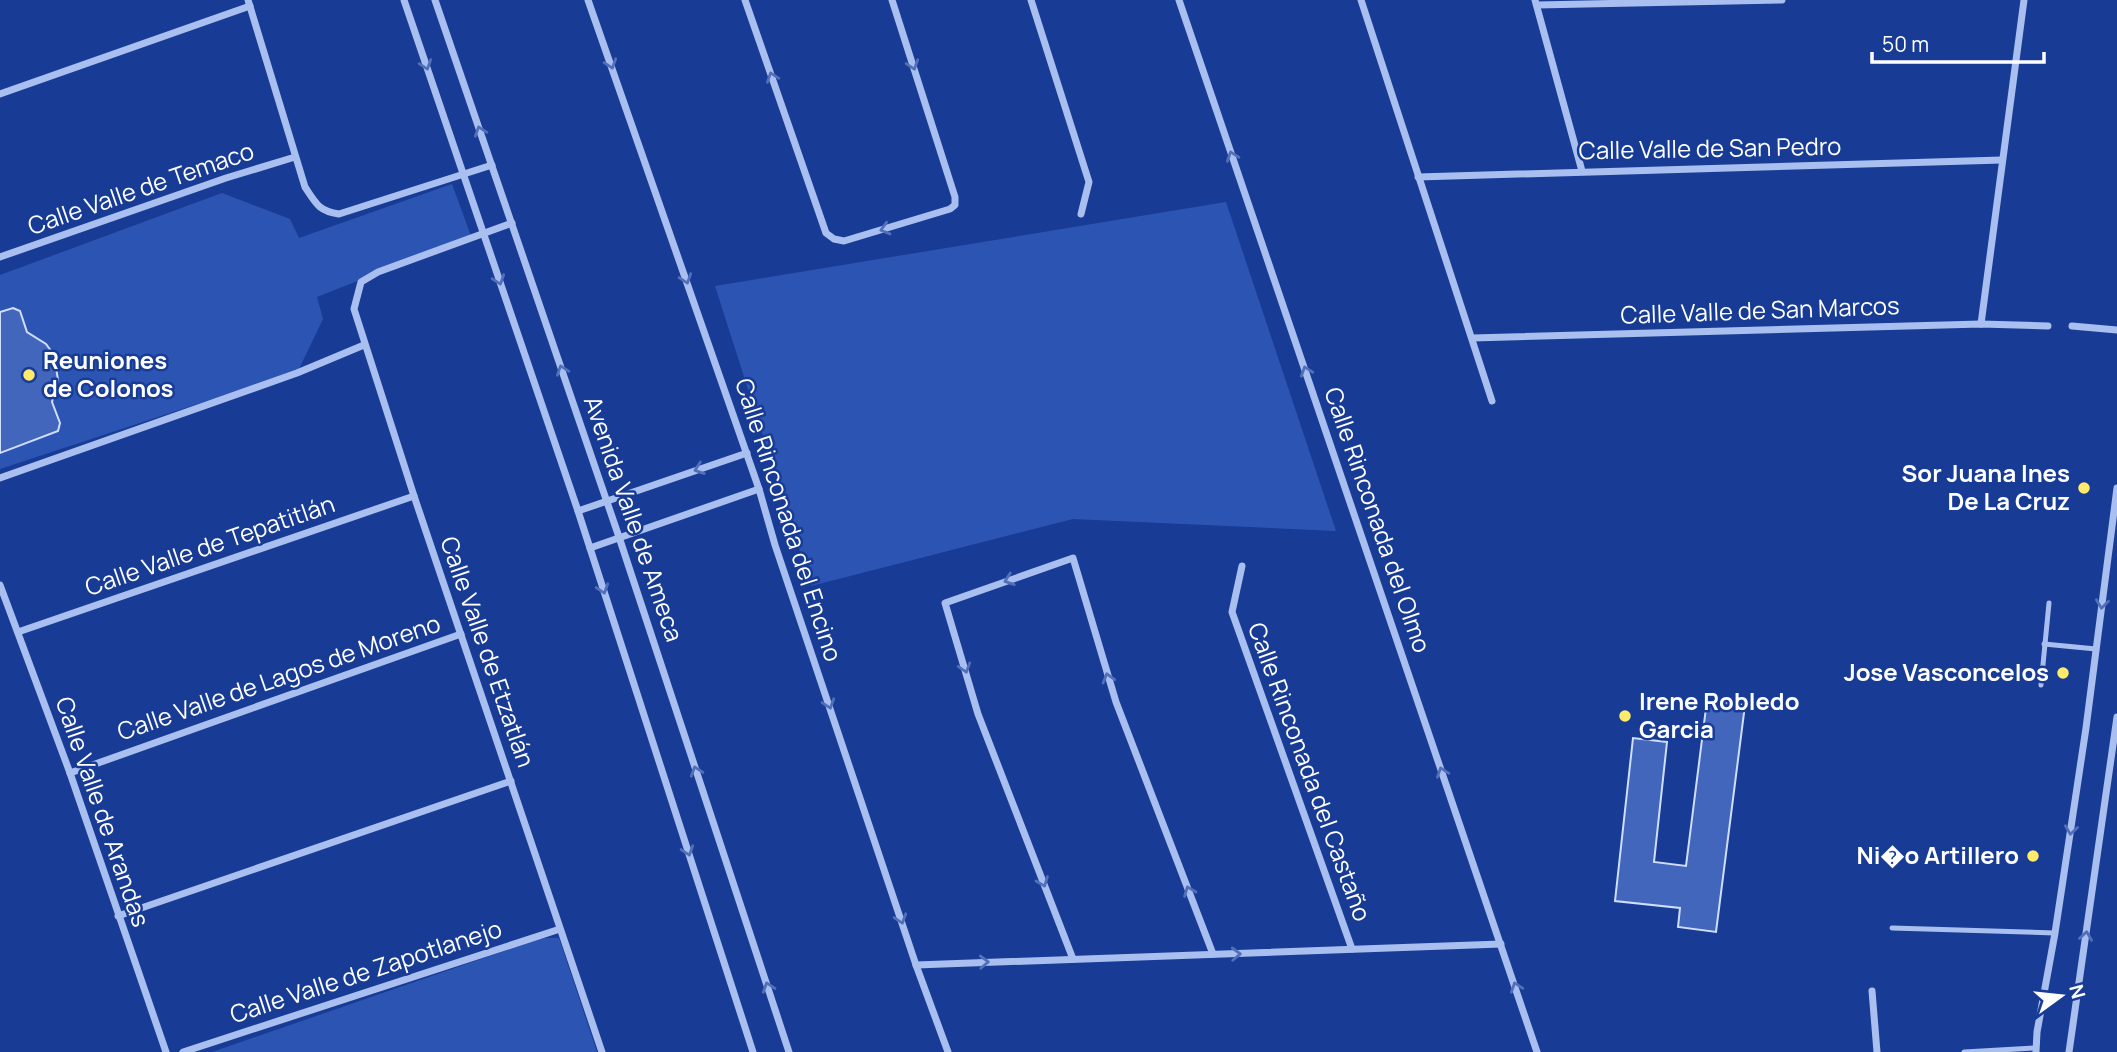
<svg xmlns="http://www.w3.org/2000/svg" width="2117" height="1052" font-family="Manrope,sans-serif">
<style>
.green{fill:#2c55b3}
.building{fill:#4166bc;stroke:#d0defb;stroke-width:2}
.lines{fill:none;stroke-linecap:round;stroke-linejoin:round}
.lane{stroke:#a9bff0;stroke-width:5}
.street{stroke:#a9bff0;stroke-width:7}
.oneway{stroke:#5270b9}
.poi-dot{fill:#ffea69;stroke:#183c95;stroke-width:2.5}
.labels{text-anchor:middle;stroke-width:5;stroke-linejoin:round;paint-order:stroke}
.street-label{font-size:24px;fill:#fff;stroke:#183c95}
.poi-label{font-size:24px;font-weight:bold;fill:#fff;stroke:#183c95;text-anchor:end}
</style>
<rect width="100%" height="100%" fill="#183c95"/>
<g class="green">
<polygon points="452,184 471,236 317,297 323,319 298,371 0,469 0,275 222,193 290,219 299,238"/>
<polygon points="1226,202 1336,531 1073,519 811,586 715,286"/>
<polygon points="542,938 559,938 597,1052 212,1052"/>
</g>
<g class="building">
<polygon points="13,308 20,311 27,332 46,344 54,355 58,380 52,402 60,423 58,431 0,453 0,312"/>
<polygon points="1707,700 1745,705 1716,932 1678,927 1680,908 1615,901 1633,738 1667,742 1654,862 1686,866"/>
</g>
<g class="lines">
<g class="lane">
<polyline points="2044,644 2096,649"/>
<polyline points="2041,685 2049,603"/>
<polyline points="1892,928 2055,933"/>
<polyline points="1964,1052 2036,1048"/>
</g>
<g class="street">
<path d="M248 0 305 187C316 204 319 211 339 214L492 165"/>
<polyline points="404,0 578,511 753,1052"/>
<polyline points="435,0 619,537 789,1052"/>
<polyline points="588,0 759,489 775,545 916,965 948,1052"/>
<polyline points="745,0 826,233 834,239 844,241 950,209 955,205 955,197 892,0"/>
<polyline points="1031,0 1089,182 1081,214"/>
<polyline points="1179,0 1537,1052"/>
<polyline points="1361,0 1492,401"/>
<polyline points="1535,0 1582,171"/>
<polyline points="1537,5 1782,0"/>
<polyline points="0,94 250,6"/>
<polyline points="1418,177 2002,160"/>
<polyline points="512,223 378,272 361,282 354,309 414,496 602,1052"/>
<polyline points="0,257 226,178 295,157"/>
<polyline points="1981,324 2024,0"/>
<polyline points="2072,326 2117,330"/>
<polyline points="1473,338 1981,324 2048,326"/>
<polyline points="0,478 297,373 364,345"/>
<polyline points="578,511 747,453"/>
<polyline points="590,548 759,489"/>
<polyline points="1242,566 1232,612 1352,949"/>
<polyline points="0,585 70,773 166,1052"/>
<polyline points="18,632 414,496"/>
<polyline points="70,773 461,634"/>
<polyline points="118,916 511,781"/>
<polyline points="1073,959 978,714 945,603 1073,558 1116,702 1213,954"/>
<polyline points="916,965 1501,944"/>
<polyline points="1872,991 1877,1052"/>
<polyline points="183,1052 560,929"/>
<polyline points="2036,1052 2037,1032 2055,933 2086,728 2117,488"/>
<polyline points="2069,1052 2117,717"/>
</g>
</g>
<defs><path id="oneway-chevron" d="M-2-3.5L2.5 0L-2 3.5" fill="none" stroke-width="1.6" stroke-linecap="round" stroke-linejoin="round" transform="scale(1.75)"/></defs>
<g class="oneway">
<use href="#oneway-chevron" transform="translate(611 64) rotate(71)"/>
<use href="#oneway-chevron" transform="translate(426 65) rotate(71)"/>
<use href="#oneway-chevron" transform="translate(913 65) rotate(72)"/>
<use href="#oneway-chevron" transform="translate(772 77) rotate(-109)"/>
<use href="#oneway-chevron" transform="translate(480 131) rotate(-109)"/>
<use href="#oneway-chevron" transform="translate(1232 156) rotate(-109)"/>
<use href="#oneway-chevron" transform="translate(885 229) rotate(164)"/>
<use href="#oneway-chevron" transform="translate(686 279) rotate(71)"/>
<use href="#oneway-chevron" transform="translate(499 280) rotate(71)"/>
<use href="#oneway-chevron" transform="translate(562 370) rotate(-109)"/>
<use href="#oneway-chevron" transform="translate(1306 371) rotate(-109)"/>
<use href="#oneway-chevron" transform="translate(699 469) rotate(161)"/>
<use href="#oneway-chevron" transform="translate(1009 580) rotate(161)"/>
<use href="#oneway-chevron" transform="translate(603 589) rotate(72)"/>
<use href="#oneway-chevron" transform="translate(2102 604) rotate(97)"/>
<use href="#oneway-chevron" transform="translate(965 668) rotate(73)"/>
<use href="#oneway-chevron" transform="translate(1108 678) rotate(-106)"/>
<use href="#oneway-chevron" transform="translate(829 704) rotate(72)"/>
<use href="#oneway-chevron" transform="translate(696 771) rotate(-108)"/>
<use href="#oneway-chevron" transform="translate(1442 772) rotate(-109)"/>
<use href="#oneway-chevron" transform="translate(2071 830) rotate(98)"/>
<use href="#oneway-chevron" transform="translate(688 851) rotate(72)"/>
<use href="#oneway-chevron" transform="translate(1043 882) rotate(69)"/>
<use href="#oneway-chevron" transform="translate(1189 891) rotate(-111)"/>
<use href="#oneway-chevron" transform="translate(901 919) rotate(72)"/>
<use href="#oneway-chevron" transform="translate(2086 936) rotate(-82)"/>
<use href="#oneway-chevron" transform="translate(1236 954) rotate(-2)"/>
<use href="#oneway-chevron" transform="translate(984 962) rotate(-2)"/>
<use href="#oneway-chevron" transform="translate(768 987) rotate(-108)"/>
<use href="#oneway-chevron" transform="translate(1516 987) rotate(-109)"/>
</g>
<g class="poi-dot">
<circle cx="29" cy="375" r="7"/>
<circle cx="2084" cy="488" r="7"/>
<circle cx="2063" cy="673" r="7"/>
<circle cx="1625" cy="716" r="7"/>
<circle cx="2033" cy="856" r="7"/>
</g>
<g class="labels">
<g class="street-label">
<text transform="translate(1710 149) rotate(-1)" y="8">Calle Valle de San Pedro</text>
<text transform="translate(141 189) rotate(-19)" y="8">Calle Valle de Temaco</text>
<text transform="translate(1760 311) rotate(-2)" y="8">Calle Valle de San Marcos</text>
<text transform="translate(633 519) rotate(71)" y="8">Avenida Valle de Ameca</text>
<text transform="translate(788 520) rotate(72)" y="8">Calle Rinconada del Encino</text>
<text transform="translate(1377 520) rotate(71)" y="8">Calle Rinconada del Olmo</text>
<text transform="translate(210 546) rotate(-19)" y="8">Calle Valle de Tepatitlán</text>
<text transform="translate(487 652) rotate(71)" y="8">Calle Valle de Etzatlán</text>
<text transform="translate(279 678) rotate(-19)" y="8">Calle Valle de Lagos de Moreno</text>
<text transform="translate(1309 772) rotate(70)" y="8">Calle Rinconada del Castaño</text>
<text transform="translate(102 812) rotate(71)" y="8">Calle Valle de Arandas</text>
<text transform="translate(366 972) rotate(-18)" y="8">Calle Valle de Zapotlanejo</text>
</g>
<g class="poi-label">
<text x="43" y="369" text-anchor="start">Reuniones<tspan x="43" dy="28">de Colonos</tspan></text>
<text x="2070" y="482">Sor Juana Ines<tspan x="2070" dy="28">De La Cruz</tspan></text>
<text x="2049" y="681">Jose Vasconcelos</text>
<text x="1639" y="710" text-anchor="start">Irene Robledo<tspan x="1639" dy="28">Garcia</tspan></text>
<text x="2019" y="864">Ni�o Artillero</text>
</g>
</g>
<g transform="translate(2061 996) rotate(75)" stroke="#183c95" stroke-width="5" paint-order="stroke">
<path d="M0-5L12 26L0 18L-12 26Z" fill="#ffffff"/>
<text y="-10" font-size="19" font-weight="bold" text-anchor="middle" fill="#ffffff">N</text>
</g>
<path d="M1872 52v10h172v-10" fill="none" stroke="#ffffff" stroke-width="3.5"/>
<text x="1882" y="52" font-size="21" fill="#ffffff" stroke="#183c95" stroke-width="5" paint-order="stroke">50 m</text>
</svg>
